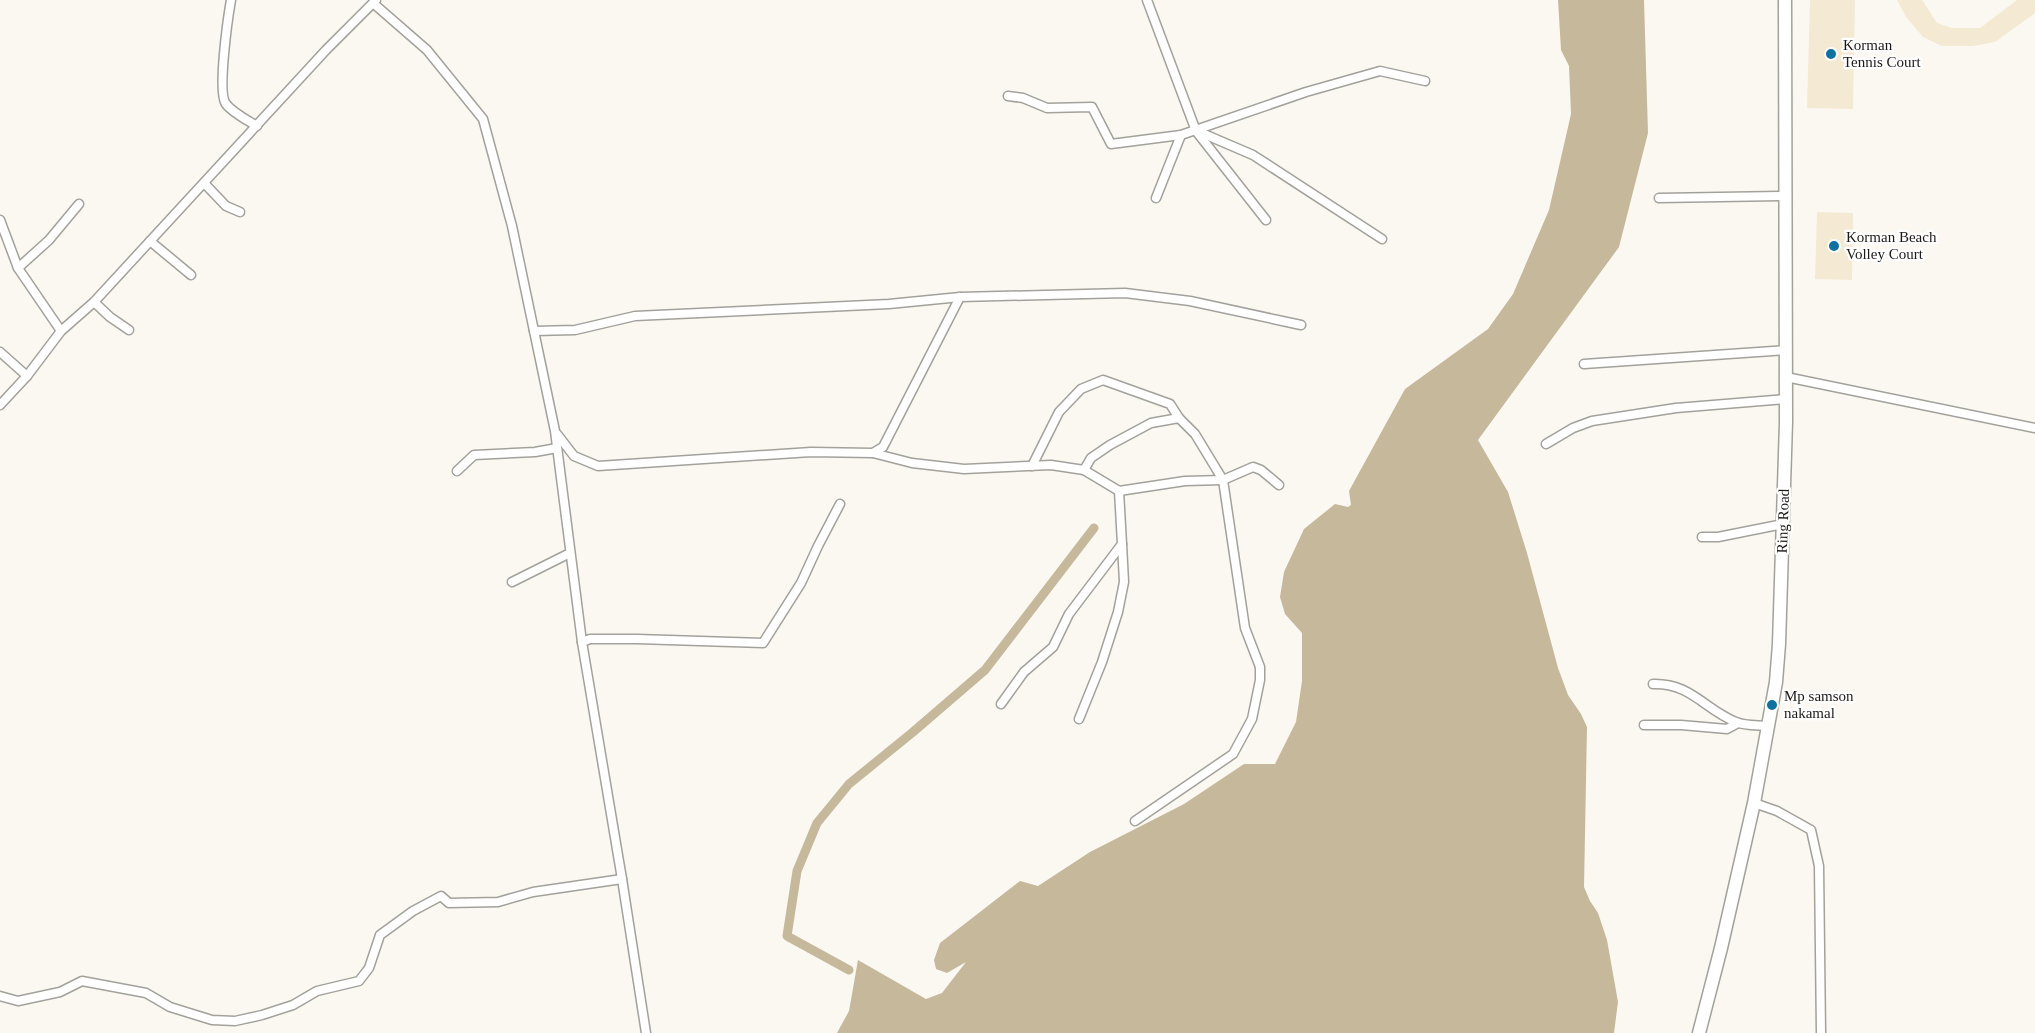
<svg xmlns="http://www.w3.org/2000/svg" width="2035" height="1033" font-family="'Times New Roman',serif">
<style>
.green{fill:#f4e9d3}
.water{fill:#c5b89b}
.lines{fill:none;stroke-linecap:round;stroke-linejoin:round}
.canal{stroke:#c5b89b;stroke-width:9}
.minor-casing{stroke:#a3a19b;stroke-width:11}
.secondary-casing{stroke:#a3a19b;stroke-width:15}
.minor{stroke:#fff;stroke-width:8}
.secondary{stroke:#fff;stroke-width:12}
.poi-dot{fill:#0e719f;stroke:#fff;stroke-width:2}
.labels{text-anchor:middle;stroke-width:4.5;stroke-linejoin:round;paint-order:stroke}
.poi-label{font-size:15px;fill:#1b1a18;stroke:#fff;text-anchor:start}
.street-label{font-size:15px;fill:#1b1a18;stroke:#fff}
</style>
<rect width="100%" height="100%" fill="#fbf8f2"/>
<g class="green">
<polygon points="1810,0 1855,0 1853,109 1807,108"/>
<polygon points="1897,0 1922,0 1937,23 1952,28 1980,28 2017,0 2035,0 2035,13 1995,42 1973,46 1942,46 1923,37 1906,17"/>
<polygon points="1817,212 1853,213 1852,280 1815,279"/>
</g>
<polygon class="water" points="1558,0 1644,0 1648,133 1619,247 1478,440 1508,492 1527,553 1558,668 1568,695 1581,714 1587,727 1584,887 1590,901 1598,913 1607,940 1618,1002 1614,1033 837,1033 849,1011 858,960 926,999 942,993 966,962 947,973 936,969 934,960 940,943 1020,881 1038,886 1090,852 1184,804 1244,764 1275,764 1296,722 1302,681 1302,633 1285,614 1280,597 1284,572 1304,529 1335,504 1348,507 1351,505 1349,491 1405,389 1488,329 1513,294 1549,210 1571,114 1569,66 1561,50"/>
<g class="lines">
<polyline class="canal" points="849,970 787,936 797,871 817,823 849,784 913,732 985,670 1094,528"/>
<defs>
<g id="minor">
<path d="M231 0C228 17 217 93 226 104 233 113 247 120 257 126"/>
<polyline points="1147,0 1196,131 1266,220"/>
<polyline points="373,3 427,50 483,119 512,226 555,431 582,642 622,879 646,1033"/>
<polyline points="1008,96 1023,98 1047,108 1092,107 1111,144 1181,135 1306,92 1380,71 1425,81"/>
<polyline points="1197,131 1253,155 1382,239"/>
<polyline points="204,183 226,206 240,212"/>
<polyline points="1156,198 1181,135"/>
<polyline points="1659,198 1787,196"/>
<polyline points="0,220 18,268 61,331"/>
<polyline points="150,241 191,275"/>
<polyline points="18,268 49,240 79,204"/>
<polyline points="94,302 110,317 129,330"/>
<polyline points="534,331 575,330 635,316 889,304 960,297 1125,293 1190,301 1301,325"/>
<polyline points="0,352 27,376"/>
<polyline points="1584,364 1786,350"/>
<polyline points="1786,377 2035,428"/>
<polyline points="0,405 27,376 61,331 94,302 326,50 376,0"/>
<polyline points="557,434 574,456 598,466 811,452 873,453 883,447 960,297"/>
<polyline points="1546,444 1573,428 1592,421 1676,408 1786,399"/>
<polyline points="873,453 912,463 964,469 1051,465 1084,470 1091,458 1110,445 1151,423 1179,418 1195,434 1223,480 1245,628 1260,667 1260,680 1252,719 1233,754 1135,821"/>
<polyline points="1032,466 1059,412 1081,389 1103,380 1170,404 1179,418"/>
<polyline points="1084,470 1119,491 1185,481 1223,480 1253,467 1261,470 1279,485"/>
<polyline points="457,471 474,455 535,452 557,448"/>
<polyline points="1702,537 1718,537 1783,524"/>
<polyline points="512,582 570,553"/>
<polyline points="582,642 590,639 637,639 763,643 801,583 818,546 840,504"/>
<path d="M1653 684C1691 683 1704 709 1736 722 1745 726 1758 725 1768 726"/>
<polyline points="1001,704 1024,672 1053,647 1069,614 1122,544 1119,491"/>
<polyline points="1079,719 1102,662 1118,612 1124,582 1122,544"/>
<polyline points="1644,725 1681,725 1727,729 1738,723"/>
<polyline points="1754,803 1777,811 1811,830 1819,866 1821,1033"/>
<polyline points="0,996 18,1001 60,992 82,981 146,993 170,1007 212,1020 235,1021 262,1015 293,1005 317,991 359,981 369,968 380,935 413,911 441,896 449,903 498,902 533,892 622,879"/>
</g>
<polyline id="secondary" points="1699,1033 1721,948 1754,803 1776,682 1779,644 1786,422 1785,0"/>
</defs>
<use href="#minor" class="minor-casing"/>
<use href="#secondary" class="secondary-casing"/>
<use href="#minor" class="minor"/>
<use href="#secondary" class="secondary"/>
</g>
<g class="poi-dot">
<circle cx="1831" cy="54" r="6"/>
<circle cx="1834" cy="246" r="6"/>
<circle cx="1772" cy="705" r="6"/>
</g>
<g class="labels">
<g class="poi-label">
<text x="1843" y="50">Korman<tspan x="1843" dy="17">Tennis Court</tspan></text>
<text x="1846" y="242">Korman Beach<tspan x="1846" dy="17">Volley Court</tspan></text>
<text x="1784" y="701">Mp samson<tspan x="1784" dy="17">nakamal</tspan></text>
</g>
<g class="street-label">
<text transform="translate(1783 521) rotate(-88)" y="5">Ring Road</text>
</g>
</g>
</svg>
